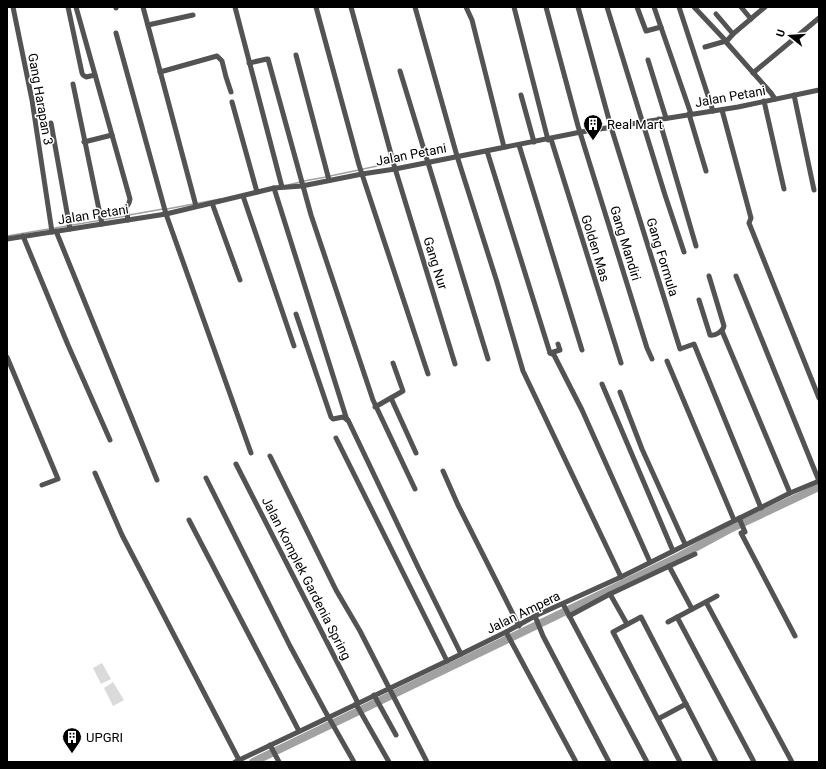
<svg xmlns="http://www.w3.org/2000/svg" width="826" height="769" font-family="Roboto,sans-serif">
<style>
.green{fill:#dadada}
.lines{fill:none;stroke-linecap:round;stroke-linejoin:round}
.stream{stroke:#a1a1a1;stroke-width:1.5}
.river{stroke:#a1a1a1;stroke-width:8}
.street{stroke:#535353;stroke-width:5}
.labels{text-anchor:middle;stroke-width:3;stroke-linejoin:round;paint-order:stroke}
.street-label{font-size:13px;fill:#000;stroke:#fff}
.poi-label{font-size:13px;fill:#000;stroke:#fff;text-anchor:start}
</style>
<rect width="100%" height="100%" fill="#fff"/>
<g class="green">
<polygon points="102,663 111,679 101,684 93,668"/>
<polygon points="113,682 124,700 113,706 104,688"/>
</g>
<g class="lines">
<g class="stream">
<polyline points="363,169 406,160"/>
<polyline points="330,176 359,170"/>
<polyline points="304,181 326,177"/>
<polyline points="288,185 300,182"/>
<polyline points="167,209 220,199"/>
<polyline points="129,215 163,209"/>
<polyline points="7,236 126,216"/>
</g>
<polyline class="river" points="253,762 680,556 730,529 819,487"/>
<g class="street">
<polyline points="13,7 32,100 52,232"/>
<polyline points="68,7 82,73 83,75 86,77 95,75"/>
<polyline points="76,7 130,199 129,203 126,208 128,220"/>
<polyline points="116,7 116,8"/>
<polyline points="143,7 196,206"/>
<polyline points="235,7 282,187"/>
<polyline points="316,7 359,165 428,374"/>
<polyline points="351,7 394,165 455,364"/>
<polyline points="415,7 457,156 497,282 523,371 621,577"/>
<polyline points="466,7 472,20 504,147"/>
<polyline points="514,7 548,140"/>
<polyline points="546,7 578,126 647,348 652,359"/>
<polyline points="578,7 611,127 680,349 694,344 761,508"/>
<polyline points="607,7 665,195 684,252"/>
<polyline points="637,7 646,31 661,27"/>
<polyline points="654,7 691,114"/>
<polyline points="679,7 713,111"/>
<polyline points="694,7 726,41 705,47"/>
<polyline points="741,7 751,19"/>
<polyline points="765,7 733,34 726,42 771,93 775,99"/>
<polyline points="716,14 733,34"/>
<polyline points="148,25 193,15"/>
<polyline points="116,33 166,214 251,453"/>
<polyline points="296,55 329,180"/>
<polyline points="648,60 666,118"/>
<polyline points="249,63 267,59 268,59 311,215 373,400 415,489"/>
<polyline points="400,71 488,359"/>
<polyline points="160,72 217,56 222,61 226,77 231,92"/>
<polyline points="753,73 819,18"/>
<polyline points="73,84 102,224"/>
<polyline points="521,95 534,142"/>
<polyline points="794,95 814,190"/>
<polyline points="764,101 784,189"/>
<polyline points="232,102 257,192"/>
<polyline points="722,110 751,218 749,223 819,398"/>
<polyline points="689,114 706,171"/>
<polyline points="659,119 696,246"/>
<polyline points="51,123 70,229"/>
<polyline points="551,139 621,363"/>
<polyline points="84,142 112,135"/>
<polyline points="519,145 582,350"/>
<polyline points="487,151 550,353 554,355 582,410 650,562"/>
<polyline points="274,188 347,420"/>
<polyline points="243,196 294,346"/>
<polyline points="212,203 240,280"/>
<polyline points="56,231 157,480"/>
<polyline points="23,236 68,345 110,440"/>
<polyline points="7,239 166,214 274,188 302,186 362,174 395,169 581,132 738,107 819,90"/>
<polyline points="736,276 819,481"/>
<path d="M699 300 710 335C716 336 723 331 724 326L709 276"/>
<polyline points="296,314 331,417 333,419 343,417 348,420 418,567 461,654"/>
<polyline points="722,331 790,493"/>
<polyline points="550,353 560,350 558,344"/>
<polyline points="7,357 58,479 42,485"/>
<polyline points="667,361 734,520"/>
<polyline points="602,384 673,551"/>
<polyline points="620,392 642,449 685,544"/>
<polyline points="391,398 416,453"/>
<polyline points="375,407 403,391 393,363"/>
<polyline points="336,438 447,661"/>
<polyline points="270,456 336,590 360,631 427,762"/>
<polyline points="236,464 358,703"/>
<polyline points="443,471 458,505 519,626"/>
<polyline points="95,473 122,535 239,760"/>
<polyline points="206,478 290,646 325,711 354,762"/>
<polyline points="739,518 745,532 741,533 795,636"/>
<polyline points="189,520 299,731"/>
<polyline points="669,566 692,609"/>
<polyline points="610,594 695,554"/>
<polyline points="706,602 792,762"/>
<polyline points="563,604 647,762"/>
<polyline points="535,616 543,636 609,762"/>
<polyline points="569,616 610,594 627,624"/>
<polyline points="677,617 754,762"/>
<polyline points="668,622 717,596"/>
<polyline points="506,632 576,762"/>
<polyline points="374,695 396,735"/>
<polyline points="356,704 389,762"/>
<polyline points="658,719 686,704"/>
<polyline points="270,745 279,762"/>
<polyline points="235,762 447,661 506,632 535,616 621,577 790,493 819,481"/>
<polyline points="680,762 613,632 641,617 716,762"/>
</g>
</g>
<defs>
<symbol id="building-pin" viewBox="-11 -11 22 30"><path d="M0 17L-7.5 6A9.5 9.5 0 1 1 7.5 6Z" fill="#000" stroke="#fff"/><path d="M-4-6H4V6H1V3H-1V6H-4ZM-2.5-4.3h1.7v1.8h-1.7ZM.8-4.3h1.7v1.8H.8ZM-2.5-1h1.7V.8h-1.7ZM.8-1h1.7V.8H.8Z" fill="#fff"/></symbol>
</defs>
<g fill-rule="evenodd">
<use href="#building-pin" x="582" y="113" width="22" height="30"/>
<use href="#building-pin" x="61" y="726" width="22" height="30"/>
</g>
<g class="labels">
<g class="street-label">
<text transform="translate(730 96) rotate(-10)" y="5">Jalan Petani</text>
<text transform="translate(41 99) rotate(80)" y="5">Gang Harapan 3</text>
<text transform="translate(411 154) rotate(-11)" y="5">Jalan Petani</text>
<text transform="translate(93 214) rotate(-9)" y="5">Jalan Petani</text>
<text transform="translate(626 243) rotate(73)" y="5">Gang Mandiri</text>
<text transform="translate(596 248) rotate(73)" y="5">Golden Mas</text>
<text transform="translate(663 257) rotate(73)" y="5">Gang Formula</text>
<text transform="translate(436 263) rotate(73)" y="5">Gang Nur</text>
<text transform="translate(307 578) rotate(63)" y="5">Jalan Komplek Gardenia Spring</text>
<text transform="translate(523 612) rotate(-26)" y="5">Jalan Ampera</text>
</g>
<g class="poi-label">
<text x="607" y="129">Real Mart</text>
<text x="86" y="742">UPGRI</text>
</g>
</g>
<rect width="826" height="769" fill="none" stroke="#000000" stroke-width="16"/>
<g transform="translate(790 36) rotate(287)" stroke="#ffffff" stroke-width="3" paint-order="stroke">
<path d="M0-3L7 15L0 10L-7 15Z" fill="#000000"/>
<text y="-6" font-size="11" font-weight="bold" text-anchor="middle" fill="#000000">U</text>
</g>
</svg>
